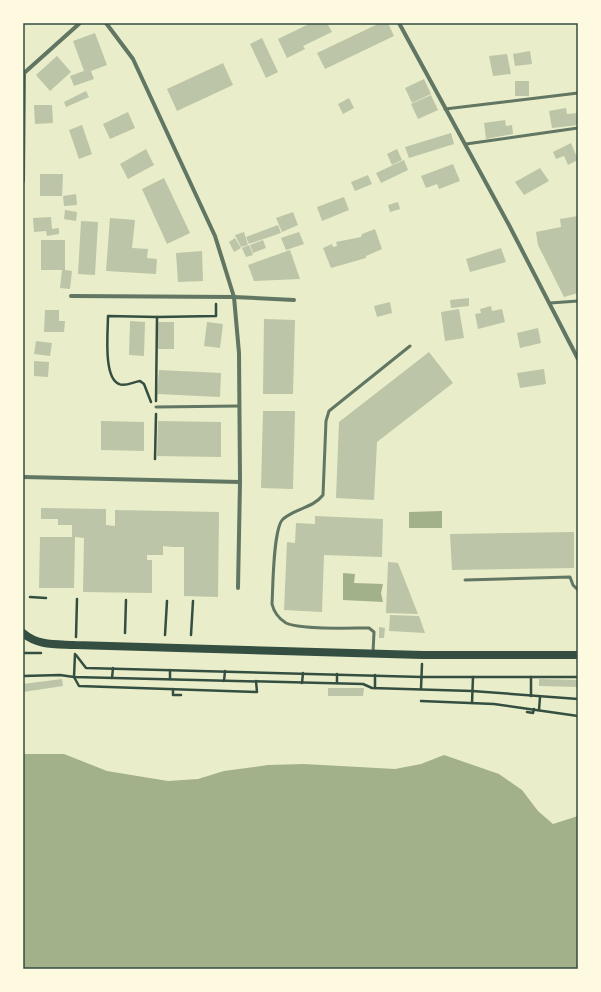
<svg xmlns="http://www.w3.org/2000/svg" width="601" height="992" font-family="Signika,sans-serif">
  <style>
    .water { fill: #a3b18a }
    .building { fill: #bcc5a7 }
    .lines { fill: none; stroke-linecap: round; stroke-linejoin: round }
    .path { stroke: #344e41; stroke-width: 2.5 }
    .service { stroke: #617663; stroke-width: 3 }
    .minor { stroke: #617663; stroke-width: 4 }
    .secondary { stroke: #344e41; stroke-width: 8 }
    .neatline { fill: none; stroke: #344e41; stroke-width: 1.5 }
  </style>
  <rect width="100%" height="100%" fill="#e9edc9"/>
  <g class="water">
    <path d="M442,511v17h-33v-16z"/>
    <path d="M343,573l12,1 -1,9 29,1 -2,9 2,9 -40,-2z"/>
    <path d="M23,754h41l43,17 61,10 30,-2 26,-8 44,-6 36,-1 91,5 26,-5 23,-9 55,19 23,16 16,21 15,13 25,-8v153h-555z"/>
  </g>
  <g class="building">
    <path d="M311,23h16l5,9 -29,14 2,3 -18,9 -9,-19z"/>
    <path d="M380,23h8l6,13 -69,33 -8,-16z"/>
    <path d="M95,33l12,32 -16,6 3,8 -20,7 -4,-10 14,-5 -11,-30z"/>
    <path d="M262,38l16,34 -12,6 -16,-34z"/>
    <path d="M530,51l2,13 -17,2 -2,-12z"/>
    <path d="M507,54l4,20 -18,2 -4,-20z"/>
    <path d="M57,56l14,16 -21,19 -14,-16z"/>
    <path d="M223,63l10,22 -56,26 -10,-22z"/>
    <path d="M424,79l7,15 -19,9 -7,-15z"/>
    <rect x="515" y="81" width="14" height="15"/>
    <path d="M86,91l3,6 -23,10 -2,-5z"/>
    <path d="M431,95l7,15 -20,9 -7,-15z"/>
    <path d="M349,98l5,10 -11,6 -5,-10z"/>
    <path d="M34,105h18l1,18 -18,1z"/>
    <path d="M566,108l1,6 11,-1v12l-26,3 -3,-17z"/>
    <path d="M128,112l7,16 -25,11 -7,-15z"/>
    <path d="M505,120l1,6 6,-1 1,9 -27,5 -2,-16z"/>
    <path d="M82,125l10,29 -13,5 -10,-29z"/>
    <path d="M451,133l3,11 -45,14 -4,-11z"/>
    <path d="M571,143l7,17 -10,5 -4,-9 -8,3 -3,-7z"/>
    <path d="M146,149l8,16 -26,14 -8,-15z"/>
    <path d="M397,149l5,11 -10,5 -5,-11z"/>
    <path d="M404,160l4,10 -27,13 -5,-10z"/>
    <path d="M453,164l7,17 -21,8 -2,-5 -11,4 -5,-12z"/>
    <path d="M540,168l9,13 -25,14 -9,-13z"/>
    <path d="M40,174h23l-1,22h-22z"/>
    <path d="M368,175l4,9 -17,7 -4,-9z"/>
    <path d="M164,178l26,55 -23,11 -25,-55z"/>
    <path d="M76,194l1,11 -13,1 -1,-10z"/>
    <path d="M344,197l5,13 -27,11 -5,-14z"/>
    <path d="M398,202l2,7 -10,3 -2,-7z"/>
    <path d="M65,210l12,2 -1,9 -12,-2z"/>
    <path d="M293,212l5,13 -16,7 -6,-14z"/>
    <path d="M578,216v77l-14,4 -26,-52 -2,-13 25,-5 -1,-8z"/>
    <path d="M51,217l1,12 7,-1v6l-12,2 -1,-5 -12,1 -1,-14z"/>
    <path d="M110,218l25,2 -3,28 16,1 -1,9 10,1 -1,15 -50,-3z"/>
    <path d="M81,221l17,1 -3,53 -17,-1z"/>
    <path d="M278,225l3,8 -32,11 -3,-7z"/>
    <path d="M375,229l7,20 -16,7v2l-35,10 -8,-20 9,-4 1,3 4,-1 -1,-4 25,-5 1,-3z"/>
    <path d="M244,232l4,13 -7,2 -6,-12z"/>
    <path d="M299,232l5,12 -18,6 -5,-12z"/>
    <path d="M235,238l6,10 -7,4 -5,-10z"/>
    <path d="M41,240h24v30l7,1 -2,18 -10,-1 2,-18h-21z"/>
    <path d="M263,240l3,8 -13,5 -3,-8z"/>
    <path d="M249,245l4,10 -7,2 -4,-9z"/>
    <path d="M501,248l5,14 -36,10 -4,-13z"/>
    <path d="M290,250l10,29 -46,2 -6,-16z"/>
    <path d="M202,251l1,30 -25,1 -2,-29z"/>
    <path d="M469,298v8l-18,2 -1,-8z"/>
    <path d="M390,302l2,11 -15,4 -3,-11z"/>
    <path d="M491,306l1,5 10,-2 3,13 -27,7 -3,-15 6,-1 -1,-4z"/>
    <path d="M459,309l5,29 -19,3 -4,-29z"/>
    <path d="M45,310h14v11h6l-1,11h-20z"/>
    <path d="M264,319l31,1 -2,74h-30z"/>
    <path d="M130,321l15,1 -1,34 -15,-1z"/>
    <rect x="158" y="322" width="16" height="27"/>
    <path d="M207,322l16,2 -3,24 -16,-2z"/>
    <path d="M538,328l3,15 -21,5 -3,-15z"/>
    <path d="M36,341l16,2 -2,13 -16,-2z"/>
    <path d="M429,352l24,31 -76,59 -3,58 -38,-2 3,-76z"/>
    <path d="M34,361l15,1 -1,15 -14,-1z"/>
    <path d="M544,369l2,15 -26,4 -3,-15z"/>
    <path d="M159,370l62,3 -1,24 -63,-3z"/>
    <path d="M263,411h32l-2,78 -32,-1z"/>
    <path d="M101,421l43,1v29l-43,-1z"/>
    <path d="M158,421l63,1v35l-64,-1z"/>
    <path d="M41,508l65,1v16l9,1v-16l104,2 -1,85 -34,-1v-49h-11l-10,-1v9h-16v5h5v33l-69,-1 1,-54 -9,-1 -1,51h-35l1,-51h32v-12h-14v-6h-17z"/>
    <path d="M315,516l68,3 -1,38 -58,-2 -2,57 -38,-2 3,-68 8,1 1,-20 19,1z"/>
    <path d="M574,532v36l-122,2 -2,-36z"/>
    <path d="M388,562l10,1 20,51 -32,-1z"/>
    <path d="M390,615l29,1 6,17 -36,-2z"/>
    <path d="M379,627l6,1 -1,10h-5z"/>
    <path d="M62,679l1,7 -40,6v-8z"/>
    <path d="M539,679l39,1v7l-39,-1z"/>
    <path d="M328,688h36l-1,8h-35z"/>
  </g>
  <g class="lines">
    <g class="path">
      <path d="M156,401l1,-84 59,-1v-12"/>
      <path d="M151,402l-7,-18 -4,-3c-7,1 -15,6 -21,3 -16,-6 -11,-53 -11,-68l49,1"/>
      <path d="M155,459l1,-45"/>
      <path d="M30,597l16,1"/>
      <path d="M125,633l1,-33"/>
      <path d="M165,635l2,-34"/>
      <path d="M191,635l2,-34"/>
      <path d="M76,637l1,-38"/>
      <path d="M23,653h18"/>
      <path d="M75,654l-1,23 5,9 178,6 -1,-11"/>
      <path d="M76,655l10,13 336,9h156"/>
      <path d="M23,676l37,-1 14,2 289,7 9,4 100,3 106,8"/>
      <path d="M112,678l1,-10"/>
      <path d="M170,679v-9"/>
      <path d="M224,681l1,-10"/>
      <path d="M302,683l1,-10"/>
      <path d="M337,683v-9"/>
      <path d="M375,688v-13"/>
      <path d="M173,689v6h8"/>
      <path d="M421,689l1,-25"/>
      <path d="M531,696v-19"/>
      <path d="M421,701l73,3 84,12"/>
      <path d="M472,703l1,-26"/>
      <path d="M539,710l1,-13"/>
      <path d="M527,712l6,1 1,-4"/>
    </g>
    <g class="service">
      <path d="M445,109l133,-16"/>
      <path d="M466,144l112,-16"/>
      <path d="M550,303l28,-2"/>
      <path d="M156,407l83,-1"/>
      <path d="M465,580l105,-3 3,8 5,5"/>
      <path d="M373,653l1,-21 -5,-4c-20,0 -68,2 -83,-5 -8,-5 -12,-10 -14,-19 1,-16 1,-76 11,-85 13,-11 30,-11 40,-24l3,-74 3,-10 81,-65"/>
    </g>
    <g class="minor">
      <path d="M106,23l27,36 82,177 19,61 5,56 1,129 -2,106"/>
      <path d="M399,23l110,202 69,134"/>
      <path d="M23,74l57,-51"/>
      <path d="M23,181l1,-108"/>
      <path d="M71,296l163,1 60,3"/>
      <path d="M23,477l217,5"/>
    </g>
    <path class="secondary" d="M23,633c15,13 33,11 52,12l348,10h155"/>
  </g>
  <rect width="601" height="992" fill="none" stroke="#fefae0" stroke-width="48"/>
  <rect x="24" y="24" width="553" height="944" class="neatline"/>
</svg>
